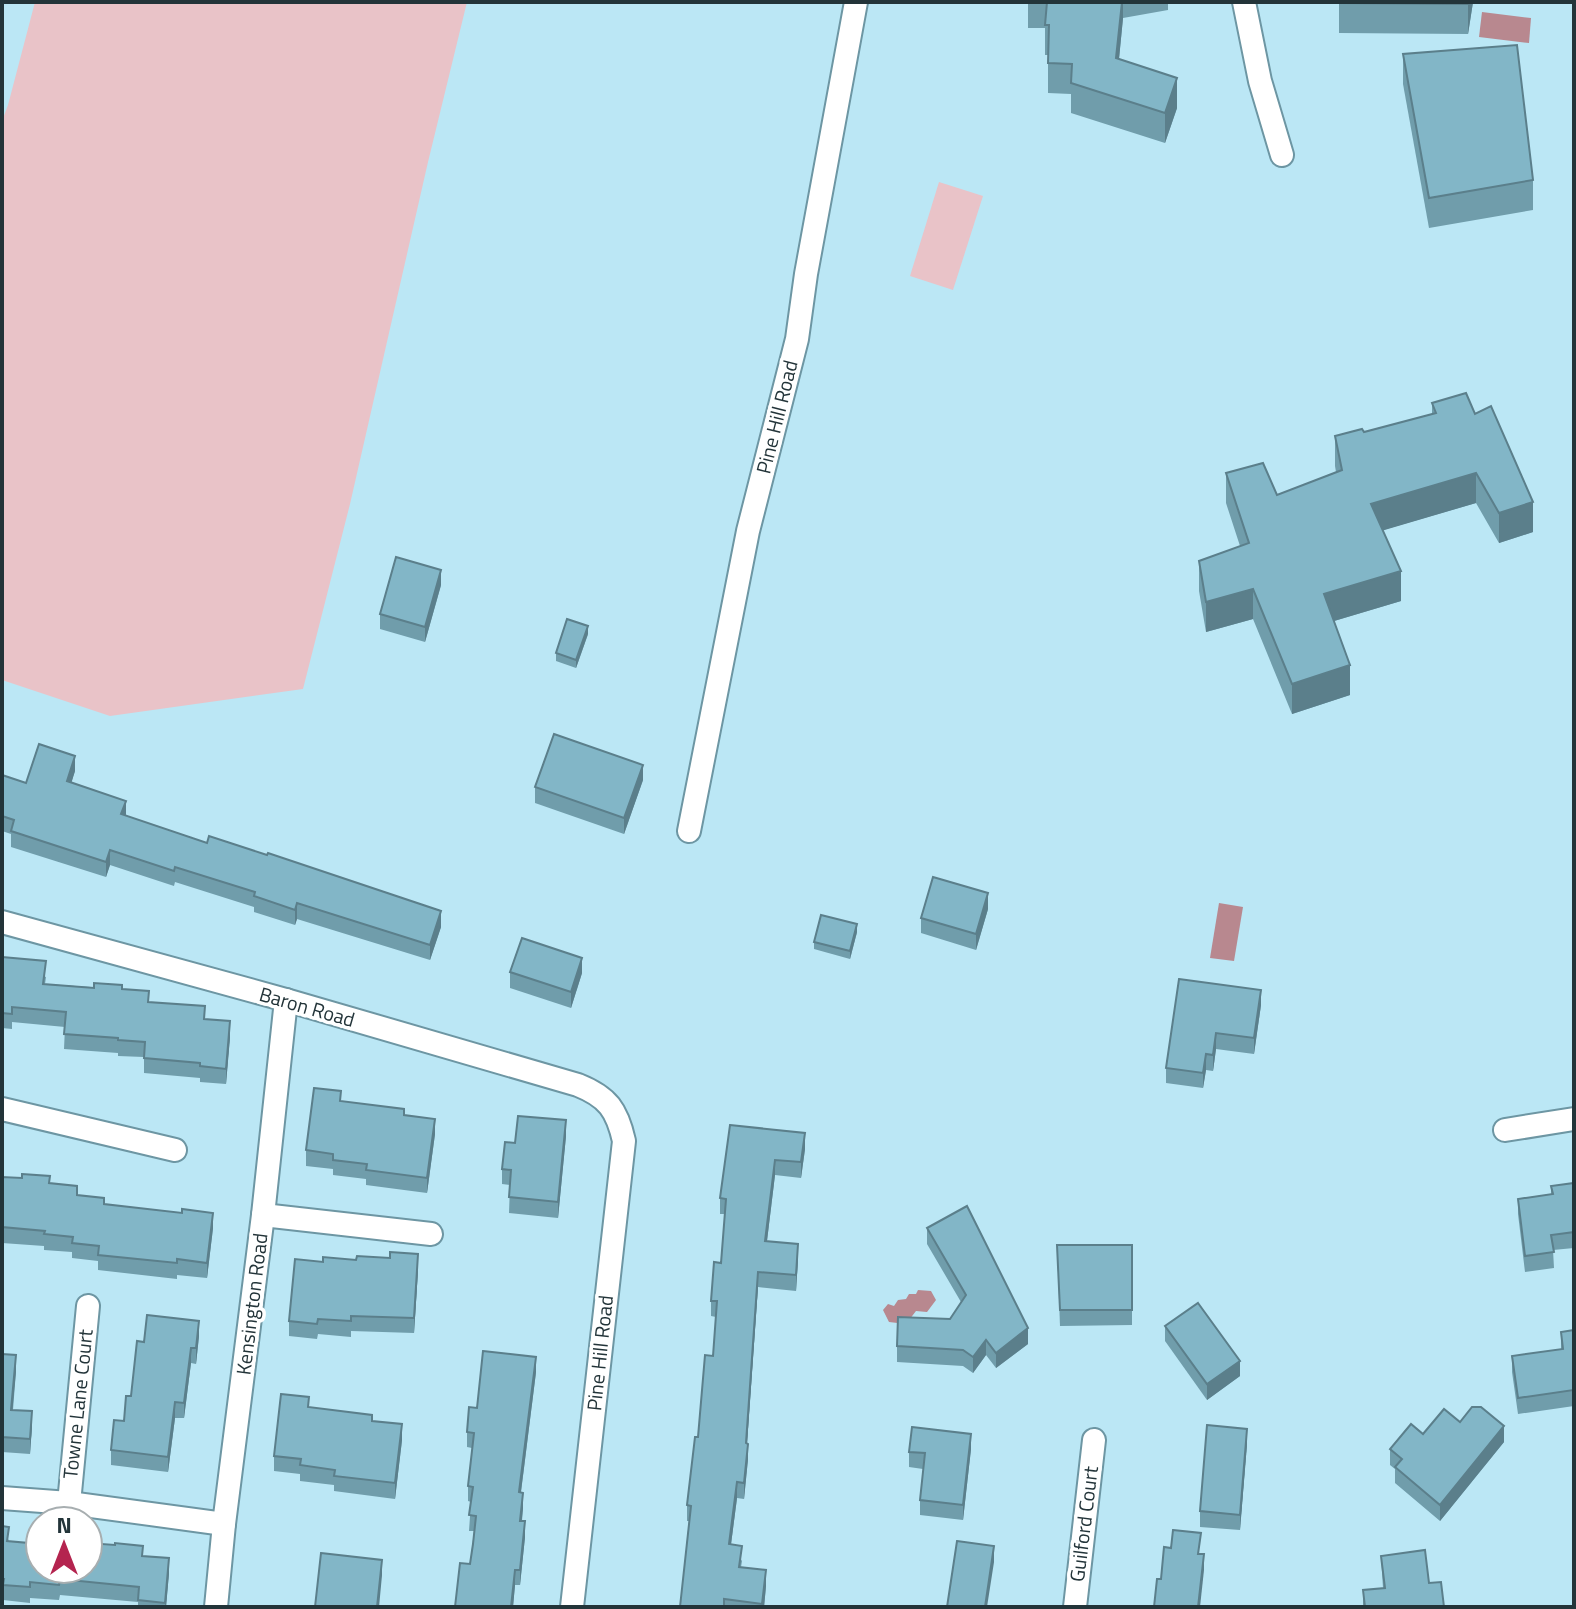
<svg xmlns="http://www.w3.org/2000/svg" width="1576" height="1609" font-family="'Titillium Web',sans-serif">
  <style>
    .green { fill: #e9c3c8 }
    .water { fill: #b8888f }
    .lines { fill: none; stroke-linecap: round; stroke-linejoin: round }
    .street-casing { stroke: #6d96a3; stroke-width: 26 }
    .street { stroke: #fff; stroke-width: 22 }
    .wall { fill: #709dab }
    .shaded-wall { fill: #5b7f8b }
    .building { fill: #82b6c7; stroke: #5b7f8b; stroke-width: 2 }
    .labels { text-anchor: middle; stroke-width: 7; stroke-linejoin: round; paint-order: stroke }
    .street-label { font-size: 20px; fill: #233439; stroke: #fff }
  </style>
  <rect width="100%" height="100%" fill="#bbe7f5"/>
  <g class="green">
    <path d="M35,2h432l-39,160 -78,342 -47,185 -193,27 -108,-36v-559l6,-16z"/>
    <path d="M939,182l44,14 -30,94 -43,-14z"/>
  </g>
  <g class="water">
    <path d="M1482,12l49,6 -2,25 -50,-6z"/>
    <path d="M1219,903l24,4 -9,54 -24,-3z"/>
    <path d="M918,1290l13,1 5,9 -9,12 -11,-1 -10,13 -17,-2 -6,-12 5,-6 6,2 4,-6 8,-1 3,-5h7z"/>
  </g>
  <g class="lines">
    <defs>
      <g id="street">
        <path d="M1244,2l16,79 22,74"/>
        <path d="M689,831l59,-300 49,-192 9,-65 50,-272"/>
        <path d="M2,922l284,78 292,85c30,12 39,25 46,56l-52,466"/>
        <path d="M2,1109l173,41"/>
        <path d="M1505,1130l69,-11"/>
        <path d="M263,1215l168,19"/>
        <path d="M2,1498l67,5 155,21"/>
        <path d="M69,1503l19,-197"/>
        <path d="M216,1607l8,-83 39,-309 23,-215"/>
        <path d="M1075,1607l19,-167"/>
      </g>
    </defs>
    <use href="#street" class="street-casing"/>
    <use href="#street" class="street"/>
  </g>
  <g class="wall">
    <path d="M1028,2h140v8l-45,8 -4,41 58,49 -12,35 -94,-30v-19l-23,-1v-38h-3v-27h-17z"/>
    <path d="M1473,2l-5,32 -129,-1v-30z"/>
    <path d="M1403,54l130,126v30l-104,18 -26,-144z"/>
    <path d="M1432,403l43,11 58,118 -34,11 -23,-40 -93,27 18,71 -67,20 16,74 -58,19 -39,-95 -47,13 -7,-41v-30l41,-15 -14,-43v-30l51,22 59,-23 -1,-6v-30l29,-4 68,-18z"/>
    <path d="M441,585l-16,57 -45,-13v-15z"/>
    <path d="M588,634l-12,34 -20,-7v-8z"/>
    <path d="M75,771l-4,12 55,33 315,111 -11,33 -133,-41 -2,6 -41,-13v-5l-79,-25 -1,4 -64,-21 -4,12 -95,-30v-13l-9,-3v-56l24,8z"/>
    <path d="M643,780l-19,54 -89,-31v-16z"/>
    <path d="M988,909l-12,41 -55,-17v-15z"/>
    <path d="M857,932l-7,27 -36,-10v-7z"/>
    <path d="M2,957l44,20 -1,7 77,5 27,13 56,17 25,18 -4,47 -26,-2v-4l-56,-5v-16l-26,-1v-3l-54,-4 1,-22 -53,-5v7l-10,-1z"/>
    <path d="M510,972l72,1 -11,35 -61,-20z"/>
    <path d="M1179,979l82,26 -7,49 -38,-5 -3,22 -7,-1 -3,18 -37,-5v-15z"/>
    <path d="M341,1101l63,14 31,19 -8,59 -61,-8v-6l-33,-4v-6l-27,-3v-16z"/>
    <path d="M730,1125l75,24 -4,29 -26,-3 -8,66 31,18 -2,32 -38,-4 -11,156 1,16 -4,40 -7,-1 -6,46 11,17 -1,6 25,19 -2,21h-84l9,-86h-2v-16l26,-149 3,-39 -5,-1v-15l10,-38 4,-49h-5v-16z"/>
    <path d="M566,1136l-8,82 -49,-5 1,-28 -8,-1v-15l13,-26z"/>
    <path d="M2,1177l48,6 27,12 27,9 109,24 -6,50 -30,-3v4l-79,-9v-9l-26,-3v-6l-28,-2v-4l-42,-3z"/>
    <path d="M1574,1183v65l-21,2 1,18 -29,4 -7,-58v-15l33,-5v-8z"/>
    <path d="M927,1228l101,116 -32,24 -10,-13 -13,18 -10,-7 -66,-4v-16l53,-27 11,-17 -34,-58z"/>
    <path d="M1057,1245h75v80l-72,1z"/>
    <path d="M323,1262l95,8 -4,63 -63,-2v6l-33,-3 -1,5 -28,-3v-15z"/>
    <path d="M1165,1326l75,50 -33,24 -42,-59z"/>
    <path d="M1574,1330v76l-56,8 -6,-42v-16l49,-7v-17z"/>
    <path d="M199,1336l-3,28 -5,-1 -7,55h-9l-7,54 -57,-7v-15l13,-29 20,-79z"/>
    <path d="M2,1354l14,17 -3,39 19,16 -2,28 -28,-2z"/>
    <path d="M536,1372l-15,120 2,16 -1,13 3,16 -5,48h-5l-2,22h-58l15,-43 4,-33h-5l2,-29 -3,-1v-15l4,-38 -5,-1v-15l10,-24z"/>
    <path d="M309,1407l63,14 30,19 -7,59 -61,-8v-6l-34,-4v-7l-26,-3v-15z"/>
    <path d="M1460,1422l44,20 -64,79 -45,-38v-14l-5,-4v-16l33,-15z"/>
    <path d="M1247,1444l-7,86 -40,-3v-16z"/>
    <path d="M971,1449l-8,71 -43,-5v-15l3,-31 -14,-2v-15z"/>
    <path d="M2,1526l7,15 134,15 26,17 -3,34h-28v-5l-78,-7 -1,5 -29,-2v5l-27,-3v-6h-1z"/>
    <path d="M1381,1556l48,27 15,24h-81v-17l20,-2z"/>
  </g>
  <g class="shaded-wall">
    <path d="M1122,2h1v16l-7,71v-31z"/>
    <path d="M1468,2h5l-5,32z"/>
    <path d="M1177,78v30l-12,35v-30z"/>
    <path d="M1476,473v30l-105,31v-30z"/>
    <path d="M1533,502v30l-34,11v-30z"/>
    <path d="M441,570v15l-16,57v-15z"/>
    <path d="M1401,571v30l-77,23v-30z"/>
    <path d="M1253,589v30l-47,13v-30z"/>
    <path d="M588,626v8l-12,34v-8z"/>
    <path d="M1350,665v30l-58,19v-30z"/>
    <path d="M75,756v15l-8,26v-16z"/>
    <path d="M643,765v15l-19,54v-16z"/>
    <path d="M126,801v15l-5,-2z"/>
    <path d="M110,850v15l-4,12v-15z"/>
    <path d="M988,893v16l-12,41v-16z"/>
    <path d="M297,903v16l-2,6v-15z"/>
    <path d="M441,911v16l-11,33v-15z"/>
    <path d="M857,924v8l-7,27v-8z"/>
    <path d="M582,958v15l-11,35v-16z"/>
    <path d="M1261,990v15l-7,49v-16z"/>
    <path d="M230,1021v16l-4,47v-15z"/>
    <path d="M1216,1033v16l-3,22v-16z"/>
    <path d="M1206,1054v16l-3,18v-15z"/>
    <path d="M435,1119v15l-8,59v-15z"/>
    <path d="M566,1120v16l-8,82v-16z"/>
    <path d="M805,1133v16l-4,29v-16z"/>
    <path d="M775,1160v15l-10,82v-16z"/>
    <path d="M213,1213v15l-6,50v-15z"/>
    <path d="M798,1244v15l-2,32v-16z"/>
    <path d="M418,1254v16l-4,63v-15z"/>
    <path d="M758,1272v15l-12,172v-16z"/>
    <path d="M199,1321v15l-3,28v-16z"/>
    <path d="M1028,1328v16l-32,24v-15z"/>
    <path d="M986,1340v15l-13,18v-16z"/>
    <path d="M191,1348v15l-7,55v-15z"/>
    <path d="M16,1355v16l-5,54v-15z"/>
    <path d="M536,1357v15l-17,135v-15z"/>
    <path d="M1240,1361v15l-33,24v-16z"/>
    <path d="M175,1402v16l-7,54v-15z"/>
    <path d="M32,1411v15l-2,28v-15z"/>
    <path d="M402,1424v16l-7,59v-16z"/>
    <path d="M1504,1426v16l-64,79v-16z"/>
    <path d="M1247,1429v15l-7,86v-15z"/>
    <path d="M971,1434v15l-8,71v-15z"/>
    <path d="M748,1444v15l-4,40v-16z"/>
    <path d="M737,1482v16l-8,62v-16z"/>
    <path d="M523,1493v15l-3,28v-15z"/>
    <path d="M525,1521v16l-5,48v-15z"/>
    <path d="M994,1546v16l-7,45h-2z"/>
    <path d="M1204,1554v16l-4,37h-2z"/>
    <path d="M169,1558v15l-3,34h-1z"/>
    <path d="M382,1560v15l-3,32h-2z"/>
    <path d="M515,1570v15l-2,22h-2z"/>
    <path d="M766,1570v16l-2,21h-2z"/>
  </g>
  <g class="building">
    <path d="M1047,2h75l-6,56 61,20 -12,35 -94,-30 1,-19 -24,-1 1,-38h-4z"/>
    <path d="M1339,2h129v2l-129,-1z"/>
    <path d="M1517,45l16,135 -104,18 -26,-144z"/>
    <path d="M1466,393l9,21 16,-8 42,96 -34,11 -23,-40 -105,31 30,67 -77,23 26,71 -58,19 -39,-95 -47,13 -7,-41 50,-18 -23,-70 37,-10 14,32 65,-25 -7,-34 27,-7 2,3 72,-19 -4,-10z"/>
    <path d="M396,557l45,13 -16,57 -45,-13z"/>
    <path d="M567,619l21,7 -12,34 -20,-7z"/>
    <path d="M554,734l89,31 -19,53 -89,-31z"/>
    <path d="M39,744l36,12 -8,25 59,20 -5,13 86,29 2,-7 58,19 1,-2 173,58 -11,34 -133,-42 -2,7 -41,-14 1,-4 -80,-25 -1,4 -64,-21 -4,12 -95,-31 3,-11 -12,-4v-41l24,8z"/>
    <path d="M933,877l55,16 -12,41 -55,-16z"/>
    <path d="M821,915l36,9 -7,27 -36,-9z"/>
    <path d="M522,938l60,20 -11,34 -61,-20z"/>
    <path d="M2,957l44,4 -3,23 51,4v-5l28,2v4l27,2 -1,11 57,4 -1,13 26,2 -4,48 -26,-3v-3l-56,-5 1,-16 -27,-2v-2l-54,-4 2,-22 -54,-5v7l-10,-1z"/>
    <path d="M1179,979l82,11 -7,48 -38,-5 -3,22 -7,-1 -3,19 -37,-5z"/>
    <path d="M314,1088l27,3 -1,10 64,8v6l31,4 -8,59 -61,-8 1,-6 -34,-4v-6l-27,-4z"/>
    <path d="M518,1116l48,4 -8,82 -49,-5 2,-27 -9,-1 3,-27 10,1z"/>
    <path d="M730,1125l75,8 -4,29 -26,-2 -10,81 33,3 -2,31 -38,-3 -12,171 2,1 -4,39 -7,-1 -8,62 13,2 -3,21 27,3 -4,34 -38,-5v8h-44l11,-101 -4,-1 8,-68h3l7,-82 8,1 4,-55h-6l3,-39 7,1 5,-64 -6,-1z"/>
    <path d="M22,1174l28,2 -1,7 28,3v9l27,3v6l78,9v-4l31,4 -6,50 -30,-4v4l-79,-8 1,-9 -27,-3 1,-6 -29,-3 1,-3 -43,-4v-50l20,1z"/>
    <path d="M1574,1183v49l-23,3 3,17 -29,4 -7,-57 35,-5 -2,-8z"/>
    <path d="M967,1206l61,122 -32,25 -10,-13 -13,17 -10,-7 -66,-4 1,-29 52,2 16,-24 -39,-67z"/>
    <path d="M1057,1245h75v65h-72z"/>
    <path d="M390,1252l28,2 -4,64 -63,-2v5l-33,-2 -1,5 -28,-3 6,-62 28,3v-5l33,3 1,-4 33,2z"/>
    <path d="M1198,1303l42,58 -33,23 -42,-58z"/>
    <path d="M147,1315l52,6 -3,27h-5l-7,55 -9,-1 -7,55 -57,-7 3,-30 10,1 2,-25h5l6,-55 7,1z"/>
    <path d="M1574,1330v60l-56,8 -6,-42 51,-7 -2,-17z"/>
    <path d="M483,1351l53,6 -17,135 4,1 -3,28h5l-5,49h-5l-4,37h-56l5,-44 10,1 3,-20 3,-28 -7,-1 4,-28 -5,-1 6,-53 -7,-1 2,-25 8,1z"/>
    <path d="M2,1354l14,1 -5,55 21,1 -2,28 -28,-2z"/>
    <path d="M281,1394l28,3 -1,10 64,8v6l30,3 -7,59 -61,-7 1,-6 -35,-5 1,-6 -27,-3z"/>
    <path d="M1472,1407h9l23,19 -64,79 -45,-38 7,-8 -12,-10 21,-25 12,10 21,-25 16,13z"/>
    <path d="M1207,1425l40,4 -7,86 -40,-4z"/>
    <path d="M912,1427l59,7 -8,71 -43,-5 5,-47 -16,-1z"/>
    <path d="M2,1526l7,1 -2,14 33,3v25h48v-26l27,2v-2l28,3 -1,10 27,2 -4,45 -27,-3 1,-13 -79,-8 -1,6 -29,-3v5l-27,-2 1,-6h-2z"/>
    <path d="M1173,1530l28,3 -3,21h6l-6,53h-44l3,-28h4l3,-32 7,1z"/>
    <path d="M957,1541l37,5 -9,61h-38z"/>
    <path d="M1425,1550l4,33 12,-1 3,25h-79l-2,-17 22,-2 -4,-32z"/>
    <path d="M321,1553l61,7 -5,47h-62z"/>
  </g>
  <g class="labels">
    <g class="street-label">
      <text transform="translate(777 417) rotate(-76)" y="7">Pine Hill Road</text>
      <text transform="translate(307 1007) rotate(16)" y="7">Baron Road</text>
      <text transform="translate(252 1304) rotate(-83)" y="7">Kensington Road</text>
      <text transform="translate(600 1353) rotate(-84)" y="7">Pine Hill Road</text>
      <text transform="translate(78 1404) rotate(-84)" y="7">Towne Lane Court</text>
      <text transform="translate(1084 1524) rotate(-83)" y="7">Guilford Court</text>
    </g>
  </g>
  <rect width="1576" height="1609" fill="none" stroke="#233439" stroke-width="8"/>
  <g transform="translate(64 1545)"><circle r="38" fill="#ffffff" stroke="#a7aeb0" stroke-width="2"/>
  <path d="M0-6L14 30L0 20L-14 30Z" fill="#b4244f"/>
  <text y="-12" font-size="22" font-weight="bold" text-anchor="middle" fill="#233439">N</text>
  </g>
</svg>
